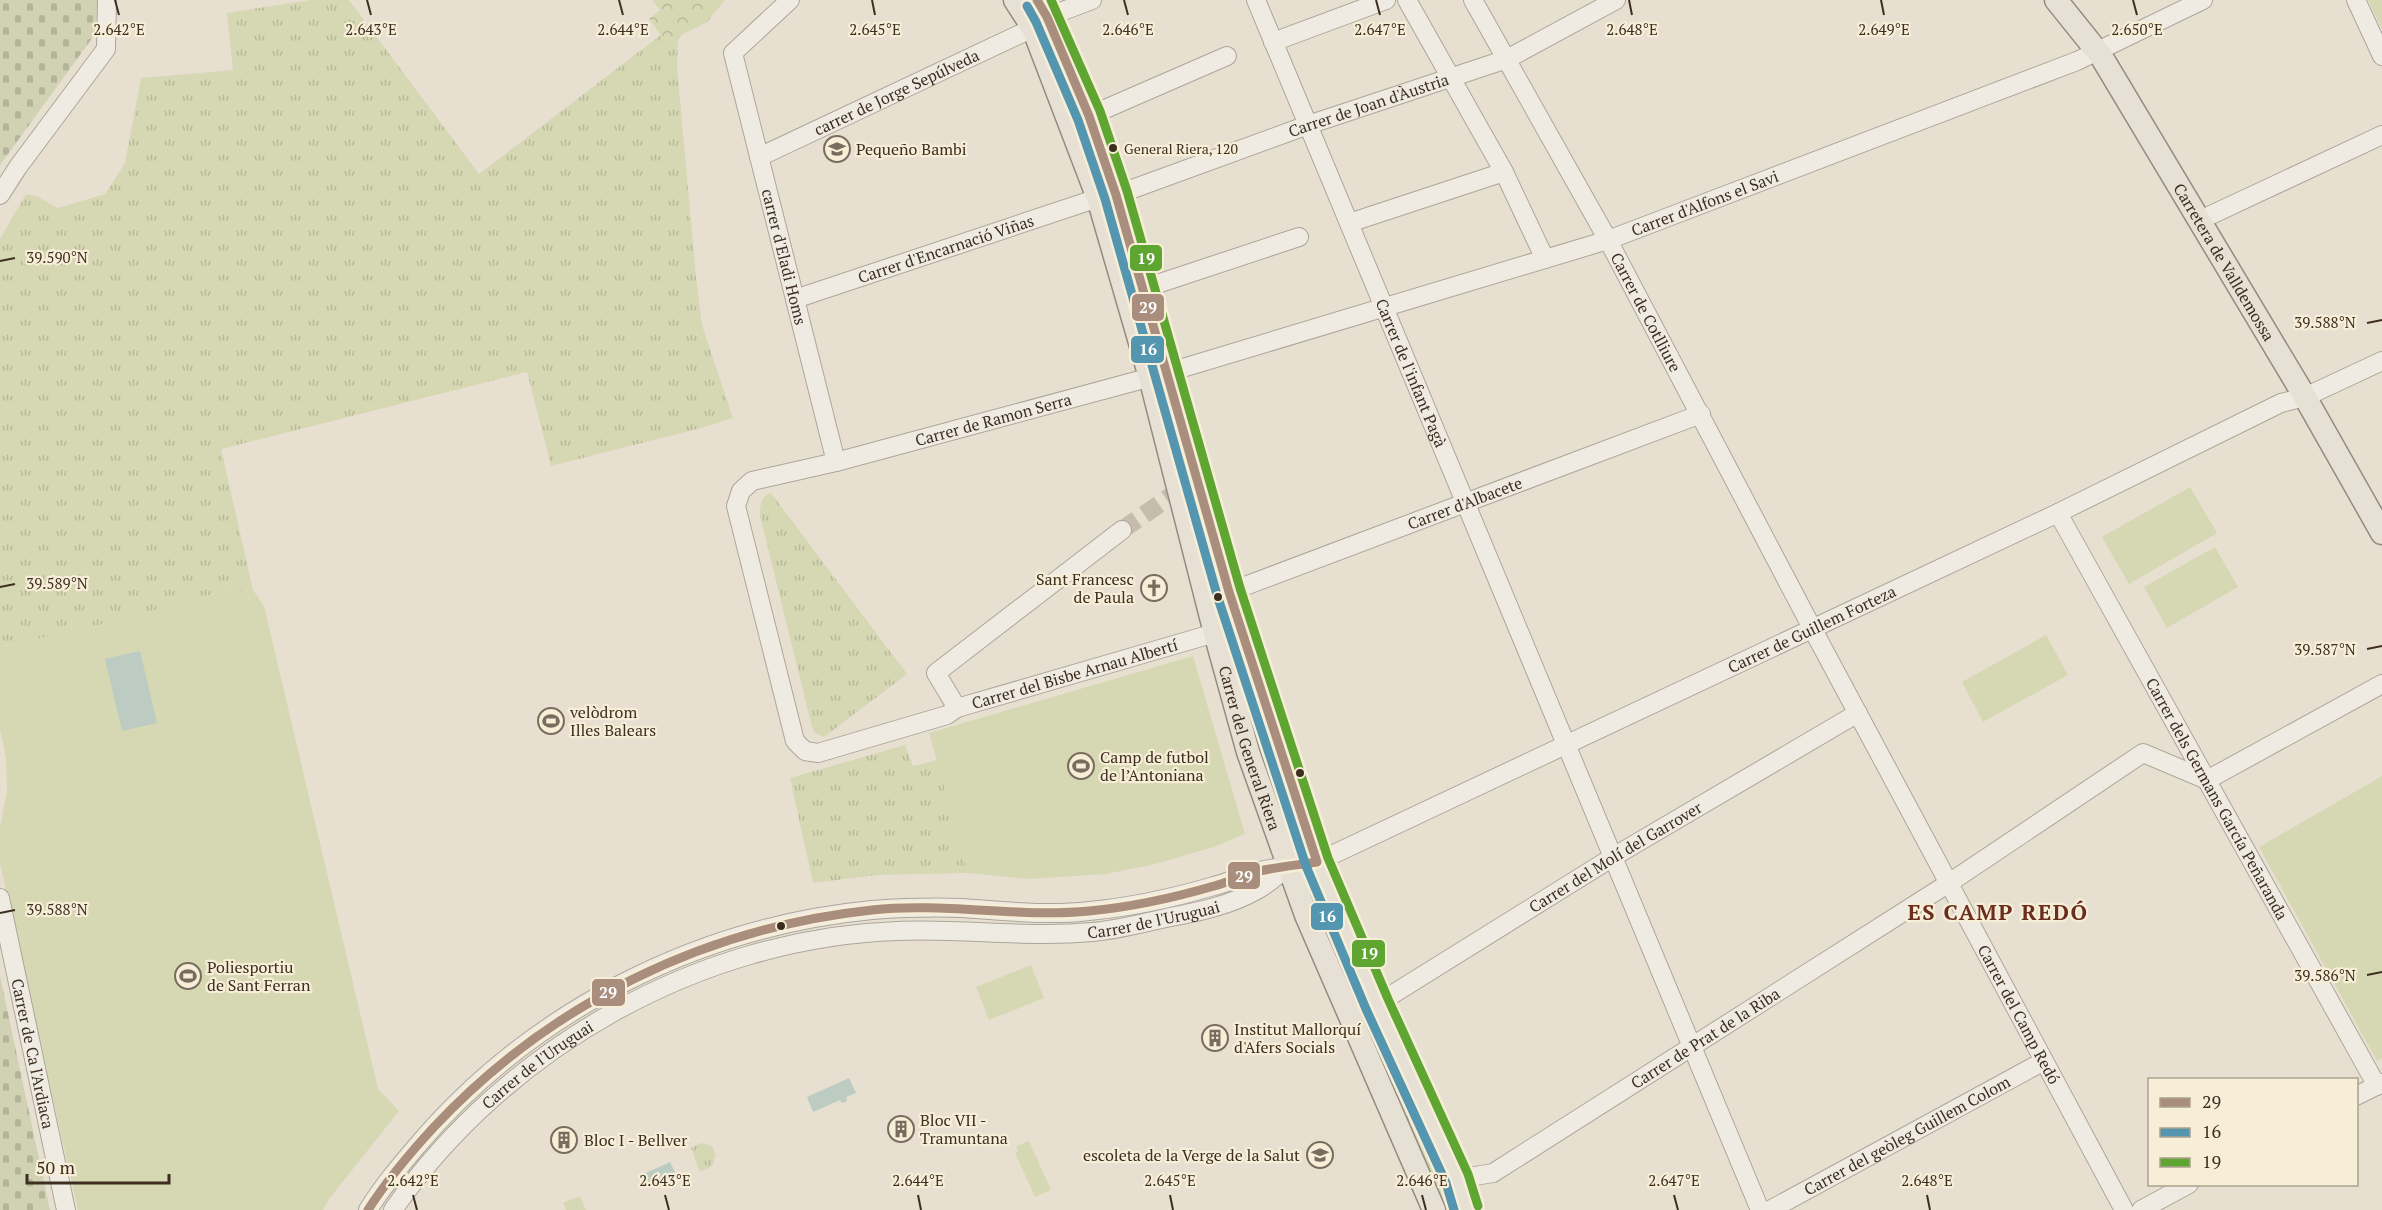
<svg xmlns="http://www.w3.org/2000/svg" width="2382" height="1210" font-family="'PT Serif',serif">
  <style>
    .grass { fill: url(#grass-tufts) }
    .forest { fill: url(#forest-crowns) }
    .cemetery { fill: url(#cemetery-stones) }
    .green { fill: #d6d7b3 }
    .water { fill: #bcccc2 }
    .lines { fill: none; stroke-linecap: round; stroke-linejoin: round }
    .minor-tunnel { stroke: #c5bcae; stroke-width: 18; stroke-dasharray: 18 9; stroke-linecap: butt }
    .minor-casing { stroke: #ada599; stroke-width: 20 }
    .major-casing { stroke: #928b80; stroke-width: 25 }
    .minor { stroke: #efebe3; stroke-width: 18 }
    .major { stroke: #e6e1d4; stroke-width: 22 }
    .bus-1-casing { stroke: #f7eed8; stroke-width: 14 }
    .bus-2-casing { stroke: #f7eed8; stroke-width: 14 }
    .bus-3-casing { stroke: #f7eed8; stroke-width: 14 }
    .bus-1 { stroke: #a98e7e; stroke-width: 9 }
    .bus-2 { stroke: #5496af; stroke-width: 9 }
    .bus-3 { stroke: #5ea532; stroke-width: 9 }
    .ticks { fill: none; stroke: #3d2e20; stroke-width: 2 }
    .bus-dot { fill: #3d2e20; stroke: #f7eed8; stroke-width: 2 }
    .labels { text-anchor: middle; stroke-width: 4.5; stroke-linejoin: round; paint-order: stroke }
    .bus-label { font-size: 14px; fill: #3d2e20; stroke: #f7eed8; text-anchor: start }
    .street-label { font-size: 16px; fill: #3d2e20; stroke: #f7eed8 }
    .poi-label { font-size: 16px; fill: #3d2e20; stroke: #f7eed8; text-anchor: start }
    .district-label { font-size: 22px; font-weight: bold; letter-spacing: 1.5px; fill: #6b2e1e; stroke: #f7eed8 }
    .ticks-label { font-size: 15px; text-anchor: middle; fill: #3d2e20; stroke: #f7eed8; stroke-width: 4.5; stroke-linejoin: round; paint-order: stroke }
    .line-badge { stroke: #f7eed8; stroke-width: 2 }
    .badge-label { font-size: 16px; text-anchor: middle; font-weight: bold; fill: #fff }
  </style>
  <defs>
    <pattern id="grass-tufts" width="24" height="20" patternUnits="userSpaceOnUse" patternTransform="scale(1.5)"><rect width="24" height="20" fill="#d6d7b3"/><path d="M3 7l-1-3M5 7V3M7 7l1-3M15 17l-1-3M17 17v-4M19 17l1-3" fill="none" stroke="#b9b99a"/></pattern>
    <pattern id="forest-crowns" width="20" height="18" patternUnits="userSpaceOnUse" patternTransform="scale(1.5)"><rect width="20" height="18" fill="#d6d7b3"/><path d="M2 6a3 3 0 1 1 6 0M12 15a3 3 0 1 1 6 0" fill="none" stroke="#b9b99a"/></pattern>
    <pattern id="cemetery-stones" width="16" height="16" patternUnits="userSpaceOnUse" patternTransform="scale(1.5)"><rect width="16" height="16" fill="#d1d1b3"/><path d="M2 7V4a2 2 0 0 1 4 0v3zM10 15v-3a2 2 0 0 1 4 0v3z" fill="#b4b49a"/></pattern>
  </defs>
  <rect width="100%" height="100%" fill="#e7e0d1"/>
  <g class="grass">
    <path d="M310,0h39l130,174 182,-139 17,6 -1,26 19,210 6,48 31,93 -32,10 -150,38 -24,-94 -306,77 32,141 -31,2 -134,36 -88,19v-408l26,-45 10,2 22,12 47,-14 20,-31 16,-85 92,-8 -6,-57z"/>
    <path d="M771,493l136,181 -83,63 -9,-4 -3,-6 -52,-211c0,-10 0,-19 11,-23z"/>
    <path d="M905,745l8,21 24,-6 31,113 -91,2 -64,8 -23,-105z"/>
    <path d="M1327,931l61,135 52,103 14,41h-11l-120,-277z"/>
    <path d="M701,1143l11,3 4,9 -5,12 -11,5 -9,-24z"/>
  </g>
  <path class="forest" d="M652,0h73l-18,22 -25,13 -4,6 -17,-6 -12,-16 11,-9z"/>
  <g class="cemetery">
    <path d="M0,0h97l-1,33 -96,132z"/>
    <path d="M0,976l50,234h-50z"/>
  </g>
  <g class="green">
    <path d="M2368,0h14v29z"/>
    <path d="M2190,487l27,46 -88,51 -27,-47z"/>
    <path d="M2215,547l23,40 -71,41 -23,-41z"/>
    <path d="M253,590l11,16 114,483 21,22 -70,88 -6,11h-245l-78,-347v-36l7,-36 -1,-33 -6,-29v-82l88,-19 134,-36z"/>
    <path d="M2046,635l22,40 -85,47 -21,-40z"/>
    <path d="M1193,656l52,178 -31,13 -59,17 -49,10 -77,5 -61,-6 -39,-140z"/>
    <path d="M2382,776v282l-5,3 -118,-214z"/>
    <path d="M1031,965l13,33 -55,22 -13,-33z"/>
    <path d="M1029,1141l22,49 -16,7 -20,-44 3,-2 -2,-4z"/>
    <path d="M580,1196l6,14h-20l-3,-7z"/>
  </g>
  <g class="water">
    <path d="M140,651l17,72 -35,8 -17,-72z"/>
    <path d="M849,1078l7,15 -10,4 1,4 -5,2 -2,-3 -27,12 -6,-15z"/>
    <path d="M670,1162l6,12 -31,14 -6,-12z"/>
  </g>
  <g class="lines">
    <path class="minor-tunnel" d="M1122,530l56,-39"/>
    <defs>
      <g id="minor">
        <path id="s1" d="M790,0l-57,53 103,409"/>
        <path id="s2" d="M1256,0l504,1210"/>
        <path d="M1407,0l97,172 41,87"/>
        <path id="s3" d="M1473,0l135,240 204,388 312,582"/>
        <path d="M2356,0l26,56"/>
        <path d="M1047,17l45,-17"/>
        <path d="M1273,42l113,-42"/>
        <path d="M1089,116l138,-60"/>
        <path id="s4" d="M759,157l274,-129"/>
        <path d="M0,195l18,-28 88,-118 1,-49"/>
        <path id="s5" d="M1116,195l192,-70 199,-66 109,-59"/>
        <path d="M2198,221l184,-86"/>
        <path d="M1349,223l155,-51"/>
        <path d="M1142,289l157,-52"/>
        <path id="s6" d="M795,299l303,-101"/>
        <path id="s7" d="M2058,513l319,573"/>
        <path id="s8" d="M1122,530l-186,143 21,35 258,-75"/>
        <path id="s9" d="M1229,592l472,-178"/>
        <path id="s10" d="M957,708l-10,7 -129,38 -13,-2 -10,-10 -59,-235 5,-15 11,-10 84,-19 330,-89 442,-133 469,-179 126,-61"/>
        <path d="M2207,780l175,-96"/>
        <path id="s11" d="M0,898l66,312"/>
        <path id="s12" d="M1377,1004l236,-147 245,-144"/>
        <path d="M2356,1096l26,-13"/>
        <path id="s13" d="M1457,1179l36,-6 456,-290 194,-130 64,27"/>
        <path id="s14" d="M368,1210c14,-23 31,-43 48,-63 114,-135 280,-220 456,-237 29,-2 60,-3 90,-2 42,3 85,8 127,3 43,-4 84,-13 125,-25 15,-4 30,-11 46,-15 18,-4 38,-6 57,-9l741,-349 223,-110 24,-6 77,-36"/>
        <path id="s15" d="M393,1210c113,-162 306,-272 504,-279 65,-3 130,7 195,1 25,-2 50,-9 74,-14 31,-6 63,-12 91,-28 10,-5 19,-14 28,-21"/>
        <path id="s16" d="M1770,1210l274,-149"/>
        <path d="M2141,1210l48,-26"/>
      </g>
      <g id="major">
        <path id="s17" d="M1015,0l18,28 65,170 52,179 65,256 33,119 58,163 128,295"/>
        <path d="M1037,0l10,17 42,99 27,79 113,397 88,270 60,142 80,175 10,31"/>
        <path id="s18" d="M2056,0l45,56 204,341 77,136"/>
      </g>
    </defs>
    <use href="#minor" class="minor-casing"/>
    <use href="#major" class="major-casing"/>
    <use href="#minor" class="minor"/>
    <use href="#major" class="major"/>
    <defs>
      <path id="bus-1" d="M368,1210c19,-30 42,-57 66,-83 115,-123 270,-199 438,-217 72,-8 145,8 217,1 43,-4 84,-13 125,-25 15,-4 30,-11 45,-15 19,-4 39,-6 58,-9l-88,-270 -113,-397 -27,-79 -42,-99 -10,-17"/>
      <path id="bus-2" d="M1027,6l9,16 42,98 27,79 112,396 89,271 60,143 80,174 8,27"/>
      <path id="bus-3" d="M1051,0l49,111 27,80 113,397 88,270 60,141 80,175 10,32"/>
    </defs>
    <use href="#bus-1" class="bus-1-casing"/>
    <use href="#bus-2" class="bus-2-casing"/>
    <use href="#bus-3" class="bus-3-casing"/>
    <use href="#bus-1" class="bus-1"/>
    <use href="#bus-2" class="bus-2"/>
    <use href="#bus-3" class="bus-3"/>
  </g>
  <path class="ticks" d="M115,0l4,15M367,0l4,15M619,0l4,15M872,0l3,15M1124,0l4,15M1376,0l4,15M1629,0l3,15M1881,0l3,15M2133,0l4,15M0,261l15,-3M2367,323l15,-3M0,587l15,-3M2367,649l15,-3M0,913l15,-3M2367,975l15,-3M413,1195l4,15M665,1195l4,15M918,1195l3,15M1170,1195l3,15M1422,1195l4,15M1674,1195l4,15M1927,1195l3,15"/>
  <defs>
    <symbol id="school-ring" viewBox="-11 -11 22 22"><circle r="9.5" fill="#f7eed8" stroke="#786c5e" stroke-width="1.5"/><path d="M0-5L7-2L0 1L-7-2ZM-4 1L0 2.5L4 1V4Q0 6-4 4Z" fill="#786c5e"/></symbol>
    <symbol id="church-ring" viewBox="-11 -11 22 22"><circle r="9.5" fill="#f7eed8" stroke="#786c5e" stroke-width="1.5"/><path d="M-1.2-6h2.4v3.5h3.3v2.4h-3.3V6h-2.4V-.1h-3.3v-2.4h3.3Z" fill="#786c5e"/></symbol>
    <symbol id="stadium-ring" viewBox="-11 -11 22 22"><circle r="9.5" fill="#f7eed8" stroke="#786c5e" stroke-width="1.5"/><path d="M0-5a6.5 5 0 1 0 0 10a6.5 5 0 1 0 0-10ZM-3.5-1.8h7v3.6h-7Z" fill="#786c5e"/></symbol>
    <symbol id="building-ring" viewBox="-11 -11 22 22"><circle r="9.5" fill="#f7eed8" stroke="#786c5e" stroke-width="1.5"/><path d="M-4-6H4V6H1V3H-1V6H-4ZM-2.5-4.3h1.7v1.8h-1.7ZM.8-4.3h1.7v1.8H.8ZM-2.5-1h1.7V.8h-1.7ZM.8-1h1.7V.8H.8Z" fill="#786c5e"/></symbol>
  </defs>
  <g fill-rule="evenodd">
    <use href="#school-ring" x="822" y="134" width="30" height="30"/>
    <use href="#church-ring" x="1139" y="573" width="30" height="30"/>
    <use href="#stadium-ring" x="536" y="706" width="30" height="30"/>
    <use href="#stadium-ring" x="1066" y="751" width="30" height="30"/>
    <use href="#stadium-ring" x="173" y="961" width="30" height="30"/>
    <use href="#building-ring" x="1200" y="1023" width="30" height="30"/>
    <use href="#building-ring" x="886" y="1114" width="30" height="30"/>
    <use href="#building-ring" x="549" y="1125" width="30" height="30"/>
    <use href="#school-ring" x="1305" y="1140" width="30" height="30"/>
  </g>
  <g class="bus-dot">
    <circle cx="1113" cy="148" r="5"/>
    <circle cx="1218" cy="597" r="5"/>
    <circle cx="1300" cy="773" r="5"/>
    <circle cx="781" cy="926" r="5"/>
  </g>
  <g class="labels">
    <g class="bus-label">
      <text x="1124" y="154">General Riera, 120</text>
    </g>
    <g class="street-label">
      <text dy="6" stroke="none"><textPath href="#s4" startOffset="152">carrer de Jorge Sepúlveda</textPath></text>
      <text dy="6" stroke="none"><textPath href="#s5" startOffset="268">Carrer de Joan d'Àustria</textPath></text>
      <text dy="6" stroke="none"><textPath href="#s10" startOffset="1440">Carrer d'Alfons el Savi</textPath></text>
      <text dy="6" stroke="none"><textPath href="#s6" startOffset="159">Carrer d'Encarnació Viñas</textPath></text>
      <text dy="6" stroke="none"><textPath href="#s1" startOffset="288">carrer d'Eladi Homs</textPath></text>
      <text dy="6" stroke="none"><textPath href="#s18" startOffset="312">Carretera de Valldemossa</textPath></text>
      <text dy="6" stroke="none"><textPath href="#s3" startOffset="357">Carrer de Cotlliure</textPath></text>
      <text dy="6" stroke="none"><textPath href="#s2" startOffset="404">Carrer de l'infant Pagà</textPath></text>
      <text dy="6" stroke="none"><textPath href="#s10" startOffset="696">Carrer de Ramon Serra</textPath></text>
      <text dy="6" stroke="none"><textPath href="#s9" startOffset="252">Carrer d'Albacete</textPath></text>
      <text dy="6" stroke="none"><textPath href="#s14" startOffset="1604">Carrer de Guillem Forteza</textPath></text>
      <text dy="6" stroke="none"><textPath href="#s8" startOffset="398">Carrer del Bisbe Arnau Albertí</textPath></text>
      <text dy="6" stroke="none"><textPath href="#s17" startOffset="786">Carrer del General Riera</textPath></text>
      <text dy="6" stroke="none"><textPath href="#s7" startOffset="327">Carrer dels Germans García Peñaranda</textPath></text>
      <text dy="6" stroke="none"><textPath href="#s12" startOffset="280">Carrer del Molí del Garrover</textPath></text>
      <text dy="6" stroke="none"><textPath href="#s15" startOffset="854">Carrer de l'Uruguai</textPath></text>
      <text dy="6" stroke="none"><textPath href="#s3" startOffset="1152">Carrer del Camp Redó</textPath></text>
      <text dy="6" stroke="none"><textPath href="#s13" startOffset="288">Carrer de Prat de la Riba</textPath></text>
      <text dy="6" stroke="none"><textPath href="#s11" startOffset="159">Carrer de Ca l'Ardiaca</textPath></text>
      <text dy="6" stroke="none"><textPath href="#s15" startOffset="206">Carrer de l'Uruguai</textPath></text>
      <text dy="6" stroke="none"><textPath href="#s16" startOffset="156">Carrer del geòleg Guillem Colom</textPath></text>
    </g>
    <g class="poi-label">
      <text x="856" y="155">Pequeño Bambi</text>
      <text x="1134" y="585" text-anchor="end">Sant Francesc<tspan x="1134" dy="18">de Paula</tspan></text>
      <text x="570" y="718">velòdrom<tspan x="570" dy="18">Illes Balears</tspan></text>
      <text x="1100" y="763">Camp de futbol<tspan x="1100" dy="18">de l’Antoniana</tspan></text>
      <text x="207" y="973">Poliesportiu<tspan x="207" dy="18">de Sant Ferran</tspan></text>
      <text x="1234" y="1035">Institut Mallorquí<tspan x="1234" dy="18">d'Afers Socials</tspan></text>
      <text x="920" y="1126">Bloc VII -<tspan x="920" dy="18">Tramuntana</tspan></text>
      <text x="584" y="1146">Bloc I - Bellver</text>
      <text x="1300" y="1161" text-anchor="end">escoleta de la Verge de la Salut</text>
    </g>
    <g class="district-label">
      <text x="1998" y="920">ES CAMP REDÓ</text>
    </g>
  </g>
  <g class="ticks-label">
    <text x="119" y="35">2.642°E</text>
    <text x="1632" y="35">2.648°E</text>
    <text x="371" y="35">2.643°E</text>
    <text x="623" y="35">2.644°E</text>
    <text x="875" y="35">2.645°E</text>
    <text x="1128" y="35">2.646°E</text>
    <text x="1380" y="35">2.647°E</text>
    <text x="1884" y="35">2.649°E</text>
    <text x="2137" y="35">2.650°E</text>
    <text x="57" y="263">39.590°N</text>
    <text x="2325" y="328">39.588°N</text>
    <text x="57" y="589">39.589°N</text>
    <text x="2325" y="655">39.587°N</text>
    <text x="57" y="915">39.588°N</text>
    <text x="2325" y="981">39.586°N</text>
    <text x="413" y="1186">2.642°E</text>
    <text x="665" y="1186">2.643°E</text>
    <text x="918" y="1186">2.644°E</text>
    <text x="1170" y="1186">2.645°E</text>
    <text x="1422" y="1186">2.646°E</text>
    <text x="1674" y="1186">2.647°E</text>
    <text x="1927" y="1186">2.648°E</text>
  </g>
  <g class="line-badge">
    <rect x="1129" y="244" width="34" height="28" rx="6" fill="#5ea532"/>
    <rect x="1131" y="293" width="34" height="29" rx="6" fill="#a98e7e"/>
    <rect x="1130" y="335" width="35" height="29" rx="6" fill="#5496af"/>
    <rect x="1227" y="861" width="34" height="29" rx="6" fill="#a98e7e"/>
    <rect x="1310" y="902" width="34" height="29" rx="6" fill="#5496af"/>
    <rect x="1351" y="939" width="35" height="29" rx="6" fill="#5ea532"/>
    <rect x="591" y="978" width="35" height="29" rx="6" fill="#a98e7e"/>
  </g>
  <g class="badge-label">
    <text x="1146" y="264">19</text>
    <text x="1148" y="313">29</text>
    <text x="1148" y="355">16</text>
    <text x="1244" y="882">29</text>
    <text x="1327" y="922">16</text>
    <text x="1369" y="959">19</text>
    <text x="608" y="998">29</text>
  </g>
  <rect x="2148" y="1078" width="210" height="108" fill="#f7eed8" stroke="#ada18e" stroke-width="1.5"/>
  <rect x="2160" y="1098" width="30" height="9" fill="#a98e7e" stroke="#ada18e" stroke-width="1.5"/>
  <text x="2202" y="1108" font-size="18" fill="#3d2e20">29</text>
  <rect x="2160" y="1128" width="30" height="9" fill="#5496af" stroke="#ada18e" stroke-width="1.5"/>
  <text x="2202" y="1138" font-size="18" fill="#3d2e20">16</text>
  <rect x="2160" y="1158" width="30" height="9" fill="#5ea532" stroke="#ada18e" stroke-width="1.5"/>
  <text x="2202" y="1168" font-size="18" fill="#3d2e20">19</text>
  <path d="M27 1174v9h142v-9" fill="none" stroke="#3d2e20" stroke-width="3"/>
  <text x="36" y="1174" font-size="18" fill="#3d2e20" stroke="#f7eed8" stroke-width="4.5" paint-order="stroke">50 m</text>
</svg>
